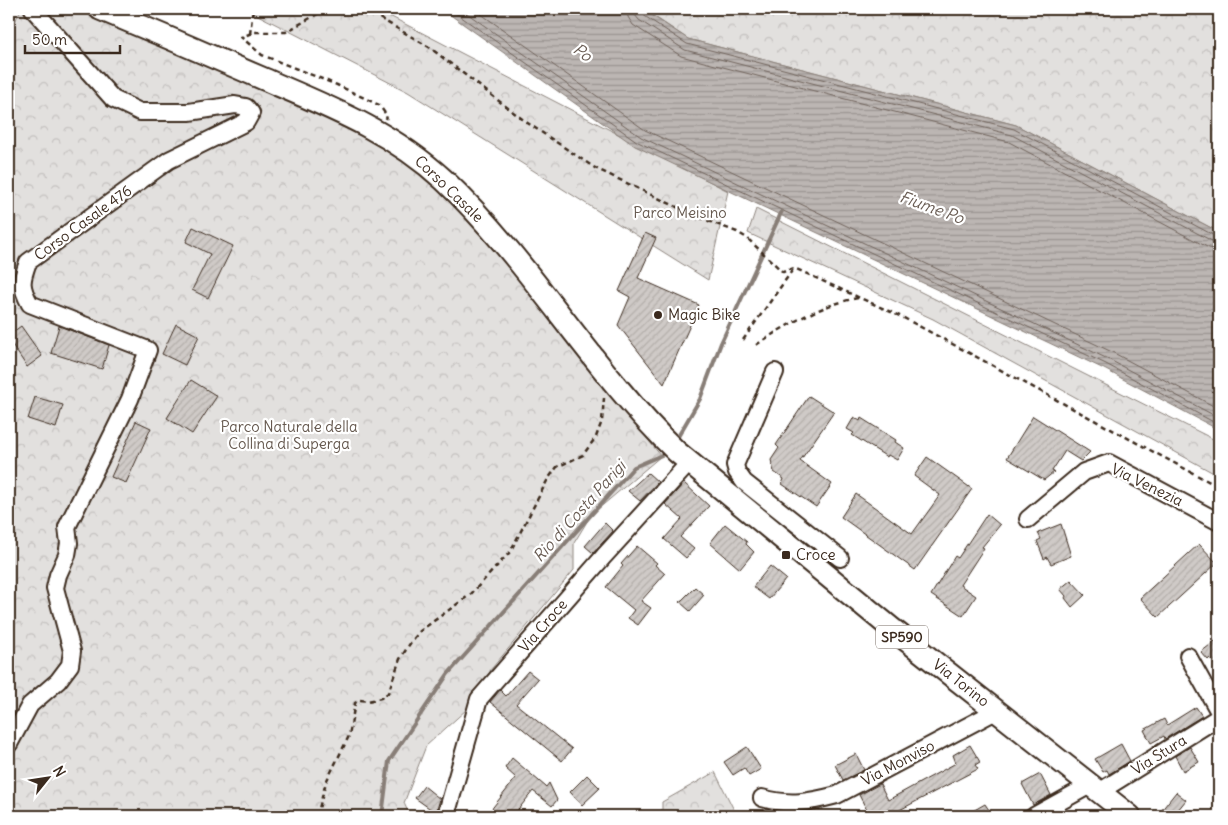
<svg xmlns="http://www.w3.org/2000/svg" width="1228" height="825" font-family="Delius,sans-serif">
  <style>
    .forest { fill: url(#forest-crowns); stroke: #8e857e }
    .water { fill: url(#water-rules); stroke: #887e77 }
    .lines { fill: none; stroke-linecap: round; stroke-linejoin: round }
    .shore { stroke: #6f625a; stroke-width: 1 }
    .stream { stroke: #887e77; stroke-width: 4 }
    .building { fill: url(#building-hatch); stroke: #3b2a1e }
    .minor-casing { stroke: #3b2a1e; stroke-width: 20 }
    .major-casing { stroke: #3b2a1e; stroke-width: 25 }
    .path { stroke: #3b2a1e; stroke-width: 2.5; stroke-dasharray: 5 4; stroke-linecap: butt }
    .minor { stroke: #fff; stroke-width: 16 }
    .major { stroke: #fff; stroke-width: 21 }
    .poi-dot { fill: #3b2a1e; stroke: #fff; stroke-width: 2 }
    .labels { text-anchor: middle; stroke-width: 4.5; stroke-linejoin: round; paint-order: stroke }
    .shield { fill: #fff; stroke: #766a62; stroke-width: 1 }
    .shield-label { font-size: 14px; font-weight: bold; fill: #3b2a1e }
    .street-label { font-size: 15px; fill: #3b2a1e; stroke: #fff }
    .park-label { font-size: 15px; fill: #65584e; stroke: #fff }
    .poi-label { font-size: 15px; fill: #3b2a1e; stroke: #fff; text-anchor: start }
    .water-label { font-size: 16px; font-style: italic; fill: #685b52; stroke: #fff }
  </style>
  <defs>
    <pattern id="forest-crowns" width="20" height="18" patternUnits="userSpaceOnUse" patternTransform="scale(1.25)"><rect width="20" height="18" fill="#e2e0de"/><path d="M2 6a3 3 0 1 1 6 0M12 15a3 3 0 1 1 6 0" fill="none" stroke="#c3c0be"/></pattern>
    <pattern id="water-rules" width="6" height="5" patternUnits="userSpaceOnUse" patternTransform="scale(1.25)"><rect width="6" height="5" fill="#bcb6b3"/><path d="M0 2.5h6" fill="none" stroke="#9a9491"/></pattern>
    <pattern id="building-hatch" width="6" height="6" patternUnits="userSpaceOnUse" patternTransform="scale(1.25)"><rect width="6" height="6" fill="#cfcac7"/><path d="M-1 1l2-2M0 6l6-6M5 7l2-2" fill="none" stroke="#b3aeaa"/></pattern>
  </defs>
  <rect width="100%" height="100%" fill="#fff"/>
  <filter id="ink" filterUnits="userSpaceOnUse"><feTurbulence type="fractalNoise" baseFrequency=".02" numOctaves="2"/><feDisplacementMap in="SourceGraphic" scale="10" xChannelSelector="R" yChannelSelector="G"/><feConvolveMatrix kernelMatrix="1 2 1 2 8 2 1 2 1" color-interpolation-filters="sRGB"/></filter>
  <g filter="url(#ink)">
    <g class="forest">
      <path d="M21,9h60l184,79 137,66 84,82 175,220 -70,59 -17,28v27l-81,97 -26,42 -41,37 -22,57 6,13h-401v-782z"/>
      <path d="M246,9h130l352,182 -20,89 -300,-188z"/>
      <path d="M643,9h576v223l-203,-107 -328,-86z"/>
      <path d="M756,209l463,233v34l-286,-157 -185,-86z"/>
      <path d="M715,772l22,44h-75v-14z"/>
    </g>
    <path class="water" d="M442,9h200l46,30 328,86 203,107v198l-115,-61 -469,-223z"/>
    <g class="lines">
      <g class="shore">
        <path d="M450,9l188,133 468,222 113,61"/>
        <path d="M461,9l180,128 467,222 111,59"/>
        <path d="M474,9l171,121 467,222 107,57"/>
        <path d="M627,9l1,8 5,8 48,31 328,86 200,106 10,2"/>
        <path d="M634,9l1,6 4,5 46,30 327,85 200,106 7,2"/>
        <path d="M641,9l2,6 44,29 327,85 201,107h4"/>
      </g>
      <g class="stream">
        <path d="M676,440l24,-41 21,-56 61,-132"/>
        <path d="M382,816l7,-55 59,-87 186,-207 30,-13 2,-3"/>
      </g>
    </g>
    <g class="building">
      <path d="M193,227l40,19 -25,52 -16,-8 18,-36 -24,-12z"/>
      <path d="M645,233l11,5 -18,40 61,27 -35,79 -46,-59 12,-28 -11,-6z"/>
      <path d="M176,324l23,12 -14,29 -23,-11z"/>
      <path d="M21,326l21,30 -15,11 -18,-27v-5z"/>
      <path d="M59,326l50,19 -7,24 -51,-16z"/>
      <path d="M191,380l26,16 -25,38 -25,-16z"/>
      <path d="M809,396l25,16 -34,49 32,23 -16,23 -34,-23 2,-5 -10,-7 -3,-12 8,-12 -3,-3z"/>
      <path d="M35,397l28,8 -7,23 -28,-9z"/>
      <path d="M1033,416l57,36 -9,9 -16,-10 -13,20 2,1 -10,8 -37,-22z"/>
      <path d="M854,417l6,4 1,-3 35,22 -1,2 9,6 -7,12 -9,-5 -1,2 -35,-22 2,-2 -7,-4z"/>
      <path d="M136,421l15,7 -25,55 -15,-6z"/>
      <path d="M927,457l45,32 -57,81 -74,-53 15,-23 56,40 28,-39 -26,-19z"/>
      <path d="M648,473l10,9 -18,19 -12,-10z"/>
      <path d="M684,483l25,23 -29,31 14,12 -8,9 -22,-19 18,-20 -17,-15z"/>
      <path d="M987,514l13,11 -18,22 2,1 -24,37 16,11 -13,20 -32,-21 24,-39 3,2z"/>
      <path d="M605,523l8,8 -20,22 -8,-7z"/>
      <path d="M725,524l22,18 -1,2 8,8 -14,17 -30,-26z"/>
      <path d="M1061,524l10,32 -20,8 -4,-7 -3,2 -7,-18 4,-2 -3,-6z"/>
      <path d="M1199,544l18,19 -59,54 -18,-19z"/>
      <path d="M637,546l20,17 -2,2 10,9 -24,27 10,7 -13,17 -10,-7 6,-8 -28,-23 17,-21 -2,-2z"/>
      <path d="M770,566l16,13 -17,20 -16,-12z"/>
      <path d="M1071,580l14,15 -13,12 -7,-9 1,-2 -6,-7z"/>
      <path d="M695,587l9,8 -14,16 -10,-9z"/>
      <path d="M1219,638v32l-9,-12 -2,2 -7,-8z"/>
      <path d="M528,671l10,8 -22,25 56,45 -10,12 -72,-59 10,-12 6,6z"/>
      <path d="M1196,707l6,9 -37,23 -1,-3 -13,7 -7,-13 20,-11 3,6z"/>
      <path d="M1121,744l9,17 -21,13 -2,-4 -4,2 -8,-13z"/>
      <path d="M970,745l10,17 -5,3 3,4 -84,44 2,3h-26l-11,-21 21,-11 8,16 68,-37 -3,-8z"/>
      <path d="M747,747l14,22 -12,7 -5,-8 -11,7 -9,-13z"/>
      <path d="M1190,747l9,15 -16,9 -8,-15z"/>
      <path d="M856,754l8,16 -21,10 -8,-15z"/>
      <path d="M512,758l34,29 3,-4 8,17 -5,6 -19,-15 -20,25h-27l30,-38 -11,-10z"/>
      <path d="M1040,774l11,21 -18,10 -11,-21z"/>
      <path d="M587,775l13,13 -18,17 -12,-13z"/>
      <path d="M424,786l16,13 -4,14 -21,-15z"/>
      <path d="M1176,792l10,8 -13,16h-16z"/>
      <path d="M985,804l8,12h-29z"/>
    </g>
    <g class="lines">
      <defs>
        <g id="minor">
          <path d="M775,372l-40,93 2,7 7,10 96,76"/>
          <path d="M1028,519l56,-47 25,-9 110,59"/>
          <path d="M1188,656l31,56"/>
          <path d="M9,744l21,-39 28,-24 12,-16 2,-14 -17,-63 3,-13 9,-20 2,-12 -2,-16 63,-128 18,-49 -118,-46c-10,-18 -9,-23 -2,-42l141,-102 77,-38 5,-9 -5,-6 -11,-2 -46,7h-49l-27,-13 -80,-90"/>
          <path d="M1099,792l120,-75"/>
          <path d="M762,798c28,8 48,4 75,-3l159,-84"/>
          <path d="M446,816l33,-117 125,-143 85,-93"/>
          <path d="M1034,816l56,-31"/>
        </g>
        <path id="major" d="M100,9c55,23 109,46 164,70 65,28 127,52 180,101 87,82 147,189 233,272l214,176 239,188"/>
      </defs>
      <use href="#minor" class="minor-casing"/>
      <use href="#major" class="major-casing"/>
      <g class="path">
        <path d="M326,9l-40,23h-31l-14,5 21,18 75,30 42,20 8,11 -1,3"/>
        <path d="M364,9l65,38 97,75 69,46 103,49 39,15 10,6 36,34 11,-4 108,49 317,170"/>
        <path d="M250,34l3,-25"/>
        <path d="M743,340l51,-72"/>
        <path d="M756,345c32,-21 64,-40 102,-47"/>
        <path d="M317,816l9,-34 23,-46 6,-33 5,-3 8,1 13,-3 7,-5 12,-34 11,-17 9,-11 51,-37 39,-42 38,-73 9,-12 26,-12 13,-18 6,-16 2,-23"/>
      </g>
      <use href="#minor" class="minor"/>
      <use href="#major" class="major"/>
    </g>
  </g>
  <g class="poi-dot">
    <circle cx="658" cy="315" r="5"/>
    <rect x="781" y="550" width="10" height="10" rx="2.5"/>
  </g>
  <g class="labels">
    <rect class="shield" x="876" y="625.5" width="52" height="23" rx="4"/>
    <g class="shield-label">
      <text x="902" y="642">SP590</text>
    </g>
    <g class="street-label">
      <text transform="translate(449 189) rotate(44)" y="5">Corso Casale</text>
      <text transform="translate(83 223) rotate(-36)" y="5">Corso Casale 476</text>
      <text transform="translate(1147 485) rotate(26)" y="5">Via Venezia</text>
      <text transform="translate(543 626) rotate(-49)" y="5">Via Croce</text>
      <text transform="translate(961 683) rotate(38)" y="5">Via Torino</text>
      <text transform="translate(1159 755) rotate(-32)" y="5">Via Stura</text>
      <text transform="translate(898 763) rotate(-28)" y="5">Via Monviso</text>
    </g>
    <g class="park-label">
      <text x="680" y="218">Parco Meisino</text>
      <text x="289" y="432">Parco Naturale della<tspan x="289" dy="17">Collina di Superga</tspan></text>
    </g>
    <g class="poi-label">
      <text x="668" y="320">Magic Bike</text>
      <text x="796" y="560">Croce</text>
    </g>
    <g class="water-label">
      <text transform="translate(583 52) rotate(36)" y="6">Po</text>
      <text transform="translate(932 207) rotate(20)" y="6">Fiume Po</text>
      <text transform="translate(579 511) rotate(-48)" y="6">Rio di Costa Parigi</text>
    </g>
  </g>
  <rect width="1228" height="825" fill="none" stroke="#fff" stroke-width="30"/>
  <rect x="15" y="15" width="1198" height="795" fill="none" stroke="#3b2a1e" stroke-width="2" filter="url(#ink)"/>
  <g transform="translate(48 778) rotate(60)" stroke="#ffffff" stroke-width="4" paint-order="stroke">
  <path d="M0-4L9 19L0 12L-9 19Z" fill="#3b2a1e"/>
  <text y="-8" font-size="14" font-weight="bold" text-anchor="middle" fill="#3b2a1e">N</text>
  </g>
  <path d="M25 45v8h95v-8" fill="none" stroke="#3b2a1e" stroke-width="2.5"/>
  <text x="32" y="45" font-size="15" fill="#3b2a1e" stroke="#ffffff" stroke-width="4" paint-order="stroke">50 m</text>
</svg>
